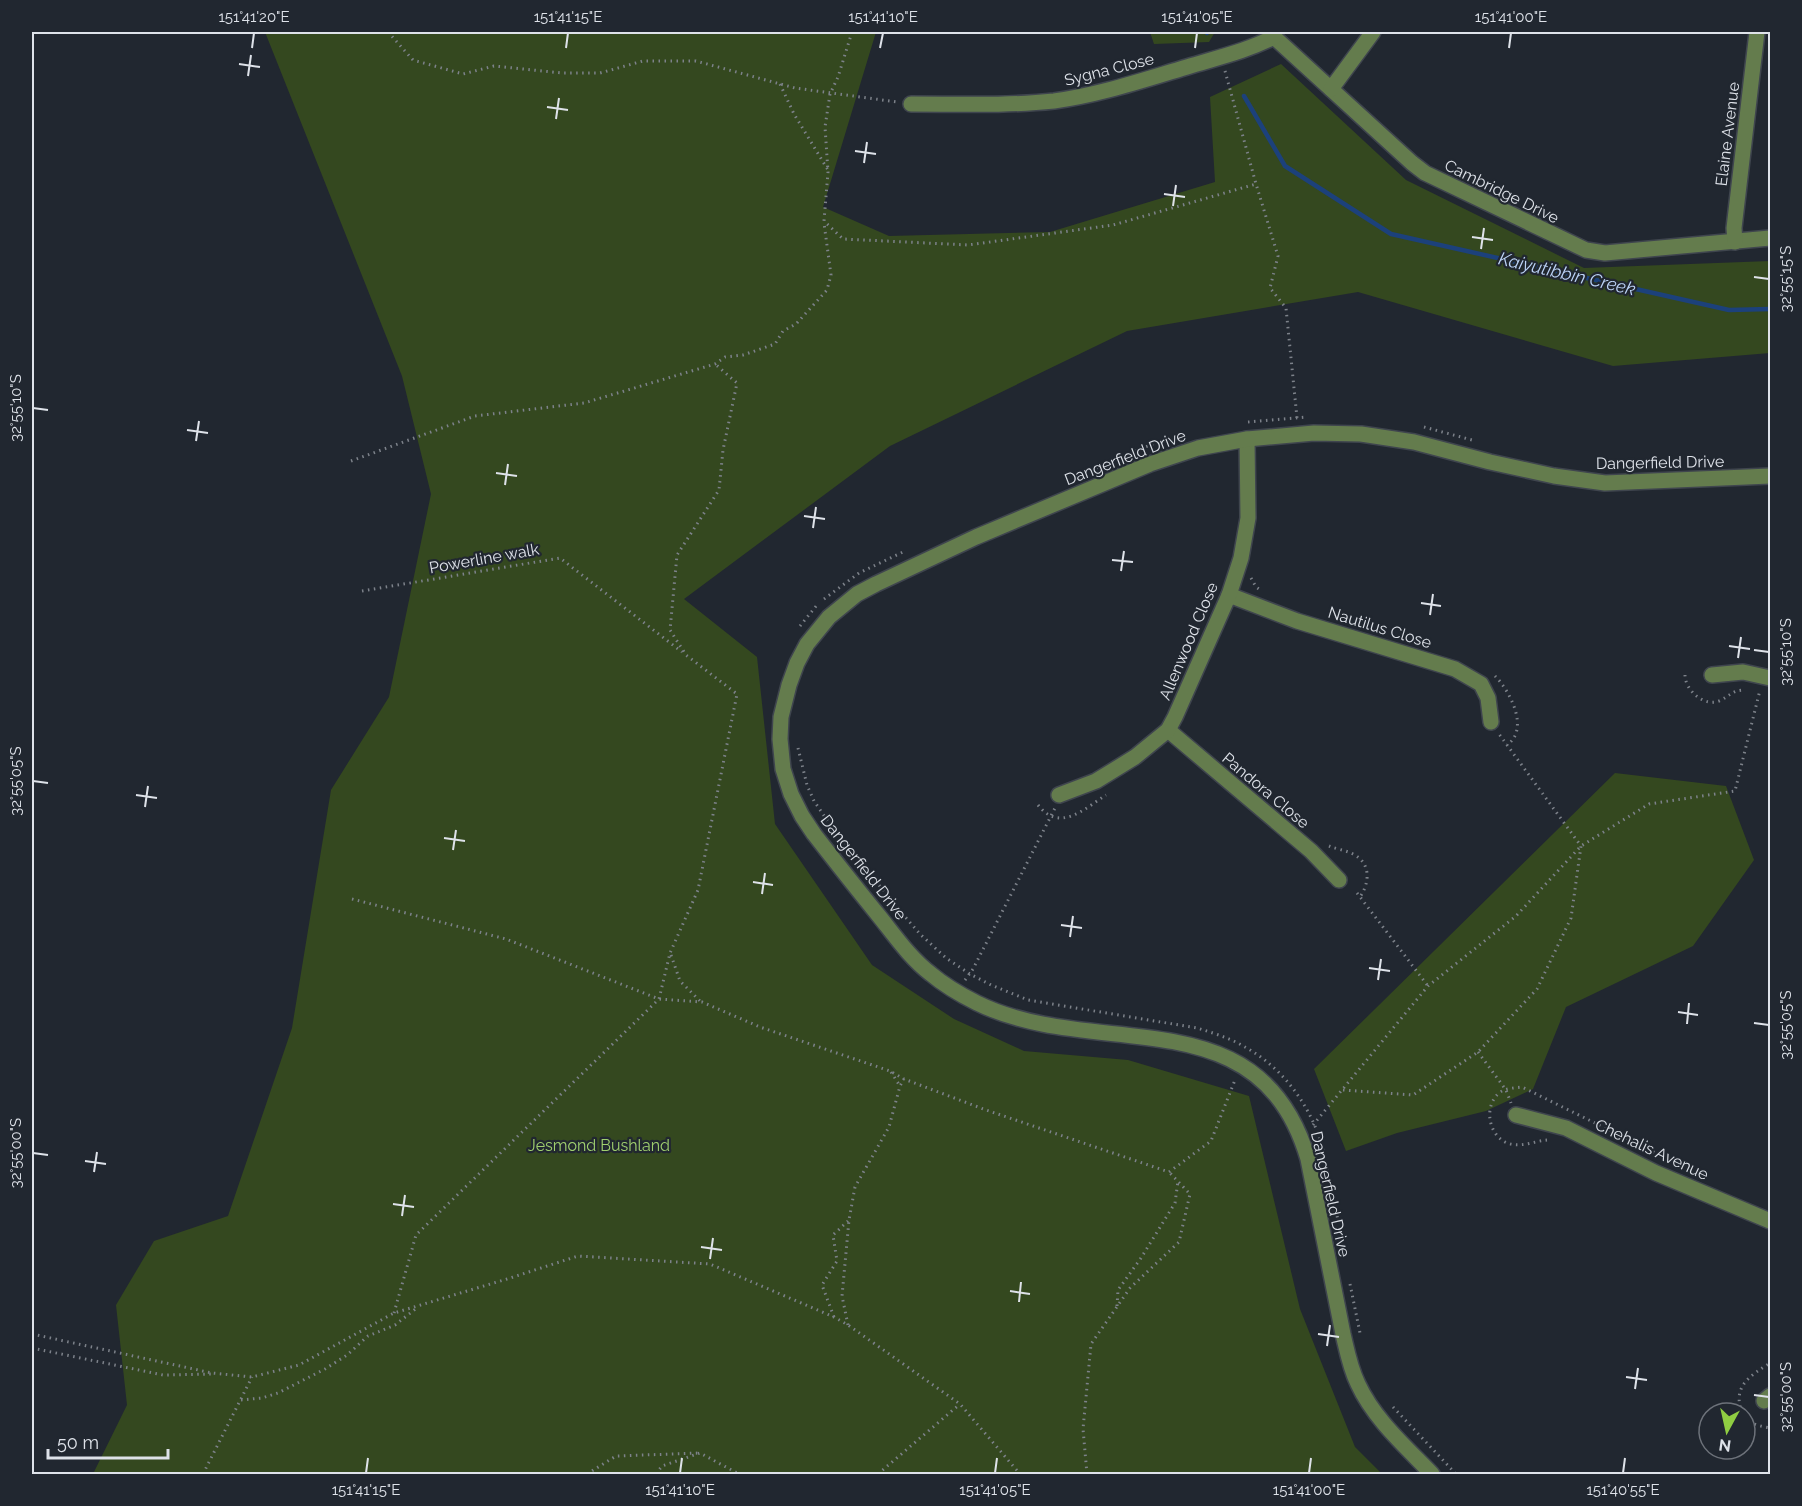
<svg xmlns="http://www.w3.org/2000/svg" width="1802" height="1506" font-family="Raleway,sans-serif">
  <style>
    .green { fill: #34481f }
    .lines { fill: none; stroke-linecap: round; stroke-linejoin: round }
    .stream { stroke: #1c417b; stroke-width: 4.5 }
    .minor-casing { stroke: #3f454e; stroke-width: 18 }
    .path { stroke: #7d828a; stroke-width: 3; stroke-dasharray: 1.5 4.5; stroke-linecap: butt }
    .minor { stroke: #647c4d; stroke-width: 15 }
    .ticks { fill: none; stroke: #dee2e9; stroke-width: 2 }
    .labels { text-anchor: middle; stroke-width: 4.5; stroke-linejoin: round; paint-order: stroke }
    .street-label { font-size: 16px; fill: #dee2e9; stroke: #212730 }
    .park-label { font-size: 16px; fill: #a0d06e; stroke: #212730 }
    .water-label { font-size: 18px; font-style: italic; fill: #bdd4f7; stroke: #212730 }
    .neatline { fill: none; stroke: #dee2e9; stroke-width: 2 }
    .ticks-label { font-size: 15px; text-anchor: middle; fill: #dee2e9 }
  </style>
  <rect width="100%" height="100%" fill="#212730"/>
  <g class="green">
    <path d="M265,32h611l-53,175 66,29 161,-4 165,-50 -5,-85 71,-33 125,116 178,88 186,-7v92l-157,13 -255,-74 -231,39 -237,115 -206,153 73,58 18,167 97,141 82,54 70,32 104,9 121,36 51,213 55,138 27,27h-1289l34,-69 -11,-100 38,-64 74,-25 64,-188 39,-238 58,-93 42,-203 -29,-118z"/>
    <path d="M1150,32h65l-6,10 -55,2z"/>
    <path d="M1615,773l111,13 28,74 -61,86 -127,61 -33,82 -47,22 -89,22 -51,18 -32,-82z"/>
  </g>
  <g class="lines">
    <g class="stream">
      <path d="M1206,32l1,1"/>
      <path d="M1244,96l41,70 106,68 338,76 41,-1"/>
    </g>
    <defs>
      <g id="minor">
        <path d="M1270,32l4,5 138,126 13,10 161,77 19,3 165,-15"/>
        <path d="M1331,89l42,-57"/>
        <path d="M911,104c47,0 96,2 143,-3 45,-6 89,-21 133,-34 29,-9 60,-16 87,-30"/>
        <path d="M1735,242l-1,-14 23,-196"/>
        <path d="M1229,595l68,26 158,48 26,15 7,14 3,24"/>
        <path d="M1712,675l31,-3 27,6"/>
        <path d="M1168,730l143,121 28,29"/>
        <path d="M1059,795l37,-14 39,-24 33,-27 7,-13 54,-122 12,-37 7,-40 -1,-79"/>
        <path d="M1516,1115l50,13 90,45 114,48"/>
        <path d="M1764,1401l6,-5"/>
        <path d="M1432,1474c-26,-27 -58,-55 -74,-90 -8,-16 -11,-33 -15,-50l-35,-175c-49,-166 -211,-97 -331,-156 -16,-8 -33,-18 -46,-29 -21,-16 -36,-38 -52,-58 -22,-27 -44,-55 -65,-82l-12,-18 -11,-22 -8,-25 -3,-30 1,-22 8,-32 8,-22 10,-19 22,-27 28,-23 19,-10 100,-47 174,-73 48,-16 49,-9 67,-6 47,1 53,8 76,20 64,14 51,7 165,-7"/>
      </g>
    </defs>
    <use href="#minor" class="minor-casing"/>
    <g class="path">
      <path d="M388,32l25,28 50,14 31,-8 68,7h38l43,-12h53l99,27 102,14"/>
      <path d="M852,32l-14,45 -8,17 -5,33 3,45 -4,49 19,18 125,6 145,-20 143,-41"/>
      <path d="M1225,71l31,113 22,72 -8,32 16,20 11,110"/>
      <path d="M780,84l14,30 34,56"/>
      <path d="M1248,422l59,-5"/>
      <path d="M1424,427l48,13"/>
      <path d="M351,461l124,-45 109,-13 131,-39 10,-7 18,-2 32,-11 8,-13 13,-7 31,-34 4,-15 -7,-52"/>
      <path d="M1080,475l65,-28 32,-10"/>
      <path d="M1251,578l5,9 3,2"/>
      <path d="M362,591l198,-33 122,94"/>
      <path d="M824,599l35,-26 44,-21"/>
      <path d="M800,626l17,-21"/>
      <path d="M1685,675c0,15 19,32 34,26 11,-5 13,-11 26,-11"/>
      <path d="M1495,676c15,15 35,53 12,69"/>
      <path d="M798,748l9,37 7,16 11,16 69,87 26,30 26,24 24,16 21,11 37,15 169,28c16,5 33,10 48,19 40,22 69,63 79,107"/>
      <path d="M1038,805c22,28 46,4 68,-10"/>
      <path d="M1329,846c7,3 16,4 24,8 18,9 17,28 7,43"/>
      <path d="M1357,893l71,93"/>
      <path d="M352,899l154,40 153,60 43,3 58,25 130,44 14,8 82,31 183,62 42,-31 24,-61"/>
      <path d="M671,955l9,26 20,20"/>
      <path d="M965,980l8,-11 82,-161"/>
      <path d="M1478,1052l28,38 5,13"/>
      <path d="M891,1072l9,14"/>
      <path d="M1343,1090l70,5 65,-43 59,-63 34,-71 10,-72 -82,-112"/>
      <path d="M1313,1125l115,-139 88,-70 65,-70 68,-42 86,-13 25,-101"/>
      <path d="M1547,1140c-13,1 -28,9 -42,2 -17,-9 -21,-36 -6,-49 6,-5 15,-5 23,-6l154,76"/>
      <path d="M1326,1163l13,62"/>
      <path d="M1350,1284l10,49"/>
      <path d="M1117,1306l1,-16 23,-32 34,-55 3,-22"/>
      <path d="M394,1313l22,-78 243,-236 11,-46 28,-63 39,-196 -51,-39 -16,-25 7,-75 42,-65 4,-40 14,-67 -22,-19"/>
      <path d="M834,1317l-12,-32 15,-24 -4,-26 15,-14"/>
      <path d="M848,1325l-6,-29 7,-76 6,-33 34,-60 11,-41 4,-7"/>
      <path d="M32,1334l180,39 40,4 47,-12 95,-52 113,-34 71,-23 132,8 124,53 14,8 112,79 60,70"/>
      <path d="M32,1348l131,27 51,-1"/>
      <path d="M241,1400l21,-2 16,-5 47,-24 22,-14 21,-19 27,-11 23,-18"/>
      <path d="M1393,1407l63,67"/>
      <path d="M1742,1413c-10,-27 8,-37 28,-50"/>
      <path d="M1745,1417c6,8 16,9 25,11"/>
      <path d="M203,1474l49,-97"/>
      <path d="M587,1474l29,-18 84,-3"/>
      <path d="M656,1474l6,-8 38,-13 39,21"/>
      <path d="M878,1474l82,-70"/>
      <path d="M1087,1474l-4,-45 8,-85 39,-56 49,-46 11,-48 -21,-22"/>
    </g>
    <use href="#minor" class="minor"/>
  </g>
  <path class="ticks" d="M252,48l2,-15M566,48l2,-15M880,48l3,-15M1195,48l2,-15M1509,48l2,-15M239,64l21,3M248,76l3,-21M547,107l21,3M556,119l3,-21M855,151l21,3M864,163l3,-21M1164,194l21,3M1173,206l3,-21M1472,237l21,3M1481,249l3,-21M1754,277l15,2M33,408l15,2M187,430l21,3M196,441l3,-20M496,473l21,3M505,485l3,-21M804,516l21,3M813,528l3,-21M1112,560l21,2M1121,571l3,-20M1421,603l20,3M1430,615l3,-21M1729,646l21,3M1754,650l15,2M1738,658l3,-21M33,781l15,2M136,795l21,3M145,807l3,-21M444,838l21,3M453,850l3,-20M753,882l20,3M762,894l3,-21M1061,925l21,3M1070,937l3,-21M1369,968l21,3M1378,980l3,-21M1678,1012l20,3M1754,1023l15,2M1687,1024l2,-21M33,1153l15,2M85,1161l21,3M94,1172l3,-20M393,1204l21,3M402,1216l3,-21M701,1247l21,3M710,1259l3,-21M1010,1291l20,3M1019,1302l2,-20M1318,1334l21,3M1327,1346l3,-21M1626,1377l21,3M1635,1389l3,-21M1754,1395l15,2M366,1473l2,-15M680,1473l2,-15M995,1473l2,-15M1309,1473l2,-15M1623,1473l2,-15"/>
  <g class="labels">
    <g class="street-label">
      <text transform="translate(1109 69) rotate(-14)" y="6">Sygna Close</text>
      <text transform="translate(1727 134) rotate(-83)" y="6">Elaine Avenue</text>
      <text transform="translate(1502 191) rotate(26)" y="6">Cambridge Drive</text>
      <text transform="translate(1125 457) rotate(-21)" y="6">Dangerfield Drive</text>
      <text transform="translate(1660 462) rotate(-1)" y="6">Dangerfield Drive</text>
      <text transform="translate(484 558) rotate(-10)" y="6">Powerline walk</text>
      <text transform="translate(1380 627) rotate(17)" y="6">Nautilus Close</text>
      <text transform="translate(1188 641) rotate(-67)" y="6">Allenwood Close</text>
      <text transform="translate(1266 790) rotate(40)" y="6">Pandora Close</text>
      <text transform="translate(864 867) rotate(52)" y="6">Dangerfield Drive</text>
      <text transform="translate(1652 1149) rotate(25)" y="6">Chehalis Avenue</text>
      <text transform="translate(1331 1194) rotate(77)" y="6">Dangerfield Drive</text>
    </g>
    <g class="park-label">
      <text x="599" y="1151">Jesmond Bushland</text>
    </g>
    <g class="water-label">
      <text transform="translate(1567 274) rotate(13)" y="6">Kaiyutibbin Creek</text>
    </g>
  </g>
  <rect width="1802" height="1506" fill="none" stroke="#212730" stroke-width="66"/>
  <g transform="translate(1727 1431) rotate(188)"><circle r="28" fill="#212730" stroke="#6d727a" stroke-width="1.5"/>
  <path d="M0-4.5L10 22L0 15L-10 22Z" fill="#8fcd42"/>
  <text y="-9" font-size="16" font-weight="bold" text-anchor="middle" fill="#dee2e9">N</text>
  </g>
  <path d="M48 1449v9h120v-9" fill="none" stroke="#dee2e9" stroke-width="3"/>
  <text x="57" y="1449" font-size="18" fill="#dee2e9" stroke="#212730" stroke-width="4.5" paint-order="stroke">50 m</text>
  <rect x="33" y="33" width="1736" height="1440" class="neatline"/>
  <g class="ticks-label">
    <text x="254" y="22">151°41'20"E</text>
    <text x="568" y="22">151°41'15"E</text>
    <text x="883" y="22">151°41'10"E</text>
    <text x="1197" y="22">151°41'05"E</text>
    <text x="1511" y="22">151°41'00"E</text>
    <text transform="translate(1786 279) rotate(-90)" y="5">32°55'15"S</text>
    <text transform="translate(16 408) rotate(-90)" y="5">32°55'10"S</text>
    <text transform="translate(1786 652) rotate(-90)" y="5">32°55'10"S</text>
    <text transform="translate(16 781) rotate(-90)" y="5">32°55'05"S</text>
    <text transform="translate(1786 1025) rotate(-90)" y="5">32°55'05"S</text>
    <text transform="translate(16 1153) rotate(-90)" y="5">32°55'00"S</text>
    <text transform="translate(1786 1397) rotate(-90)" y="5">32°55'00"S</text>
    <text x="366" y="1495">151°41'15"E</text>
    <text x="680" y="1495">151°41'10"E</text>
    <text x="995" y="1495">151°41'05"E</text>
    <text x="1309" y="1495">151°41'00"E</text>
    <text x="1623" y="1495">151°40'55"E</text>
  </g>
</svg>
